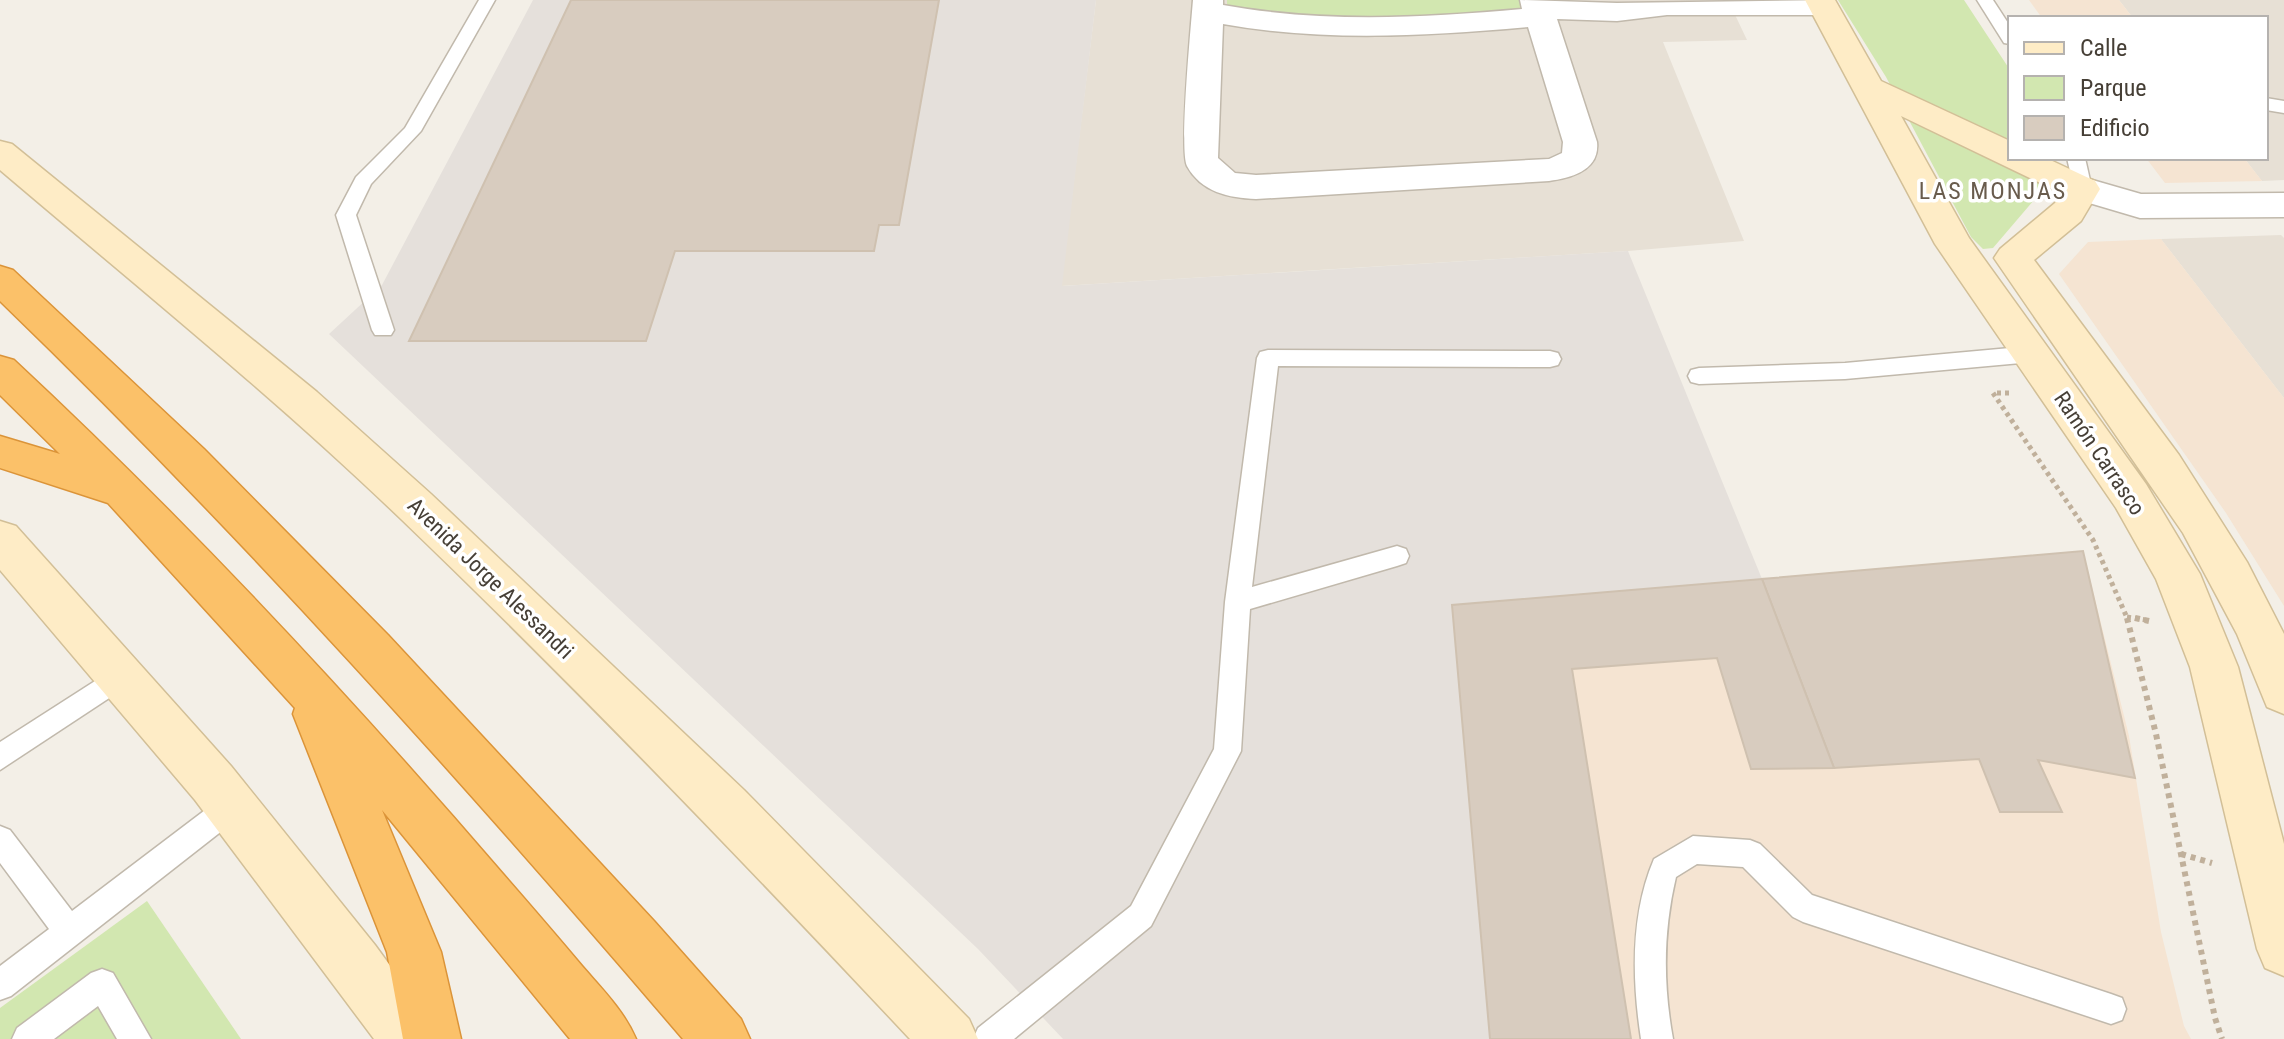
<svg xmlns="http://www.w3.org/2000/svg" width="2284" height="1039" font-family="'Roboto Condensed',sans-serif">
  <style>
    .residential { fill: #e7e0d5 }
    .commercial { fill: #f5e4d2 }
    .industrial { fill: #e5e0db }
    .green { fill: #d2e7b0 }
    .building { fill: #d8ccbf; stroke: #cfc1b0; stroke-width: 2 }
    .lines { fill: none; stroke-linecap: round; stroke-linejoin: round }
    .lane-casing { stroke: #c1b9ac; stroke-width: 3 }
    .street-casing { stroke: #c1b9ac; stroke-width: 3 }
    .secondary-casing { stroke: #d2bf97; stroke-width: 3 }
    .highway-casing { stroke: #db9439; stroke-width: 3 }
    .path-far1 { stroke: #c0b09b; stroke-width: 5; stroke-dasharray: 4 4; stroke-linecap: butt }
    .path { stroke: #c0b09b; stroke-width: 6; stroke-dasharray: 5 5; stroke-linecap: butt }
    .lane { fill: #fff; fill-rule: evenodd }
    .street { fill: #fff; fill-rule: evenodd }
    .secondary { fill: #feecc6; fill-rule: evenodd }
    .highway { fill: #fbc169; fill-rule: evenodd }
    .labels { text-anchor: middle; stroke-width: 7; stroke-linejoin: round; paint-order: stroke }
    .street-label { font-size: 22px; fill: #463f36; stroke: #fff }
    .neighbourhood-label { font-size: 24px; letter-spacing: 2px; fill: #695c4d; stroke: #fff }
  </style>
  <rect width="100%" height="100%" fill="#f3efe7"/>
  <g class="residential">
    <path d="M1096,0h632l19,40 -84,2 81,199 -116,10 -567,35z"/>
    <path d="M2119,0h165v180l-22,1 -18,-23h22v-140h-133z"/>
    <path d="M2281,235l3,3v160l-123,-159z"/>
  </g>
  <g class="commercial">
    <path d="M2029,0h90l14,18h-91z"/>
    <path d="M2146,158h98l18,23 -97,2z"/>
    <path d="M2161,239l123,159v208l-58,-93 -167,-239 29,-32z"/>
    <path d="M2083,551l46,185 32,196 23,94 7,13h-701l-38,-434z"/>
  </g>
  <path class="industrial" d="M533,0h563l-34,286 566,-35 134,328 -310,26 38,434h-427l-85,-90 -649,-615 53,-49z"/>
  <g class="green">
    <path d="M1227,0h293l6,10 -179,13 -120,-16z"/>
    <path d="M1838,0h126l46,70v88h43l-13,35 -47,55 -10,1 -12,-12 -85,-160z"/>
    <path d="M147,901l94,138h-241v-31z"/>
  </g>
  <g class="building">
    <path d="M571,0h368l-40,225h-20l-5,26h-199l-29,90h-237z"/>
    <path d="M2083,551l52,227 -97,-18 24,52h-62l-21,-53 -145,9 -72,-189z"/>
    <path d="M1762,579l72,189 -83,1 -34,-111 -145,11 59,370h-141l-38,-434z"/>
  </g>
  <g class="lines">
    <defs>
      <g id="lane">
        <path d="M479,0h16l-74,131 -50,53 -15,31 38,115 -3,5h-16l-3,-5 -36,-115 20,-38 49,-49z"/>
        <path d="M1977,0h16l17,26v18l-6,-1z"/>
        <path d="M2266,98l18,3v12l-18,-3z"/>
        <path d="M2067,158h18l7,31 -3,4h-14z"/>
        <path d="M2032,346l8,2 3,6 -3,6 -8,2 -187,17 -146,5 -8,-2 -3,-6 3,-6 8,-2 146,-5z"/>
        <path d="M1268,350l282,1 8,2 3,6 -3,6 -8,2 -272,-1 -26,221 145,-41 9,3 3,7 -3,7 -9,3 -147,43 -9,142 -90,175 -137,113h-41l5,-11 153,-122 83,-157 11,-147 32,-244 3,-6z"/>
        <path d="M120,665l9,4 4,8 -4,8 -129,85v-28z"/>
        <path d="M231,794l10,4 4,9 -4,9 -230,180 -11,4v-34l49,-37 -49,-66v-37l10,4 62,81 149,-113z"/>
        <path d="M1693,836l57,4 10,4 52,51 299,99 11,4 4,11 -4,11 -11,4 -308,-102 -10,-5 -50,-50 -46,-3 -21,13c-13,55 -13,107 -3,162h-32c-9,-59 -11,-124 13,-180z"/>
        <path d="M102,969l11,4 38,66h-34l-19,-33 -44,33h-42l5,-11 74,-55z"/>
      </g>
      <g id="street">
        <path d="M1193,0h30v5c99,18 199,13 299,4l-2,-9 97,3 217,-3 4,6 -4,7 -11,2h-156l-50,6 -60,-2 40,123c3,28 -25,36 -48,39l-293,18c-27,-1 -55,-7 -69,-33 -8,-15 4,-140 6,-166zM1223,24c101,18 203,12 305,3l35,115 -1,11 -13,6 -293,16 -21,-2 -17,-15z"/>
        <path d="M2082,177l59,17 143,-1v24l-144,1 -71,-21 -5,-8 5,-8z"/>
      </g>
      <g id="secondary">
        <path d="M1805,0h30l46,81 129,60v17h36l49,23 5,8 -19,32 -47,39 145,195 68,107 37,72v80l-17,-7 -30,-73 -54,-101 -189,-275 6,-9 55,-46 6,-10 -160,-77 68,122 177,246 54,90 38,93 46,177v132l-19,-8 -8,-19 -67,-282 -34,-88 -40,-71 -181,-264z"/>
        <path d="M0,141l12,3 305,248 114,102 313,296 225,229 9,20h-68c-166,-177 -334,-352 -509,-520 -128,-123 -266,-234 -401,-349z"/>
        <path d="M0,521l16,5 215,240 144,179 54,74 9,20h-64l-179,-239 -195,-230z"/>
      </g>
      <g id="highway">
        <path d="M0,266l13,4 191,179 184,186 266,286 87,98 9,20h-67c-218,-255 -441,-504 -683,-738z"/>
        <path d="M0,356l14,4c174,162 335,335 489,514 27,31 53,61 79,92 20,23 42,45 54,73h-66l-188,-229 59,142 20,87h-58l-16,-87 -94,-238 2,-6 -187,-205 -108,-35v-32l60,18 -60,-59z"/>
      </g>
    </defs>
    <use href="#lane" class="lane-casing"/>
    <use href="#street" class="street-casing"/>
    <use href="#secondary" class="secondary-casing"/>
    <use href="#highway" class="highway-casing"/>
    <g class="path-far1">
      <path d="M2009,393h-16l100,147 35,80"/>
      <path d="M2127,617l19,3"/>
    </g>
    <g class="path">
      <path d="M2127,618l29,116 59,284 7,21"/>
      <path d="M2135,618l14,3"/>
      <path d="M2181,854l31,9"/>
    </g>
    <use href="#lane" class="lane"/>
    <use href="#street" class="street"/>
    <use href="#secondary" class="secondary"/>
    <use href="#highway" class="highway"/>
  </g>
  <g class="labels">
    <g class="street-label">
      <text transform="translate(2100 453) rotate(56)" y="8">Ramón Carrasco</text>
      <text transform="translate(491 578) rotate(44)" y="8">Avenida Jorge Alessandri</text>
    </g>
    <g class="neighbourhood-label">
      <text x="1993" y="199">LAS MONJAS</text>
    </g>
  </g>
  <rect x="2008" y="16" width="260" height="144" fill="#ffffff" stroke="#b5b2af" stroke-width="2"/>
  <rect x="2024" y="42" width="40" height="12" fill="#feecc6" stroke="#b5b2af" stroke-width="2"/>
  <text x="2080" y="56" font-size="24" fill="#463f36">Calle</text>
  <rect x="2024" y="76" width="40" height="24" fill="#d2e7b0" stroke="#b5b2af" stroke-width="2"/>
  <text x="2080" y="96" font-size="24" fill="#463f36">Parque</text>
  <rect x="2024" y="116" width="40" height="24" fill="#d8ccbf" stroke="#b5b2af" stroke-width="2"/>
  <text x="2080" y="136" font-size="24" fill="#463f36">Edificio</text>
</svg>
